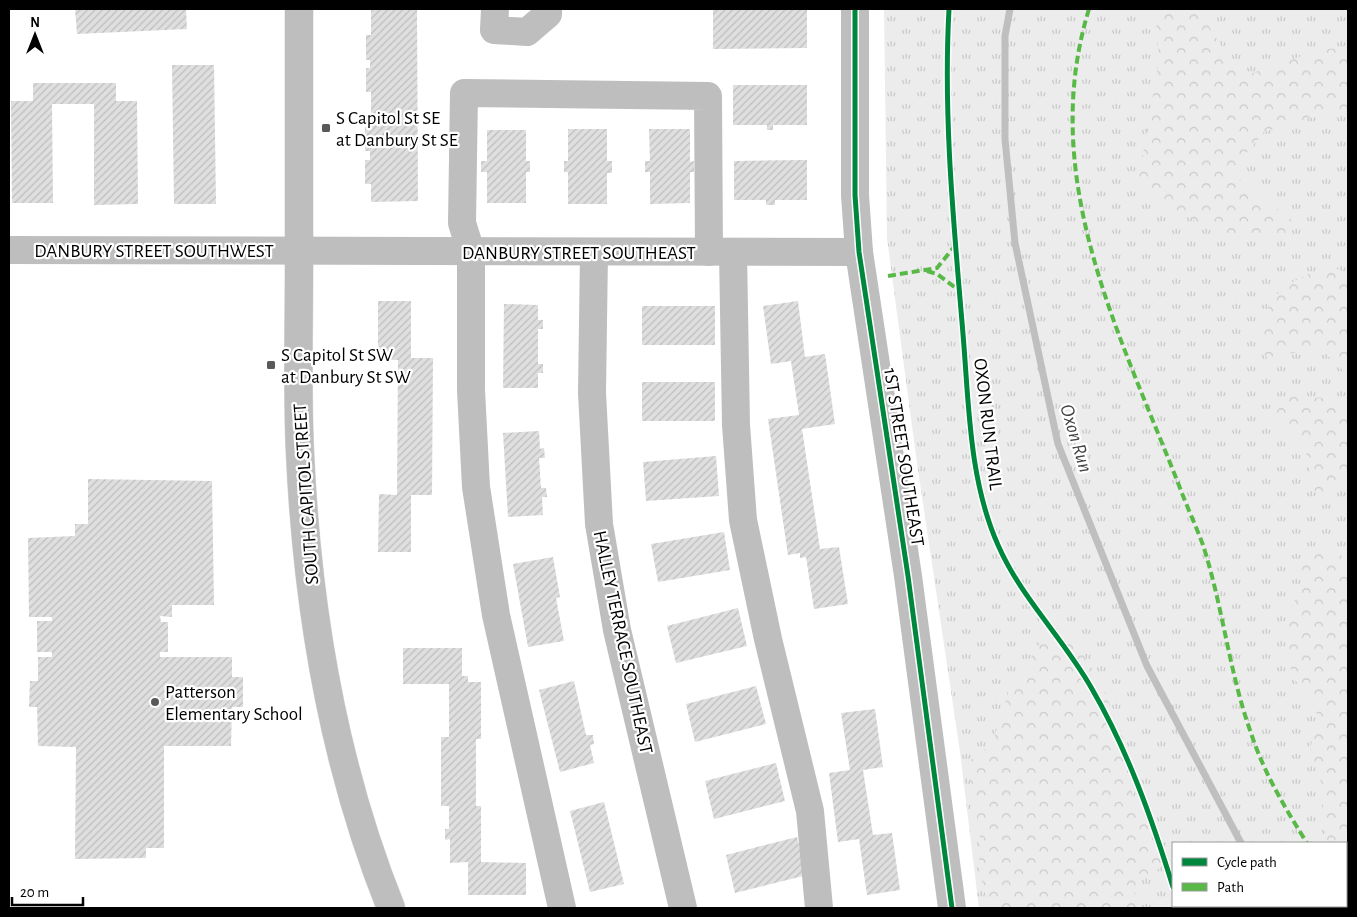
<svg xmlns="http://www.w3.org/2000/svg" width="1357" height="917" font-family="'Alegreya Sans',sans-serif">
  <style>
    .grass { fill: url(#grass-tufts); fill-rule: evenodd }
    .forest { fill: url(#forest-crowns) }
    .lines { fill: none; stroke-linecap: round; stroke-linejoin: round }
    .stream { stroke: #bfbfbf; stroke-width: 7 }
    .building { fill: url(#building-hatch) }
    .major-casing { stroke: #dbdbdb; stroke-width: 29 }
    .minor { stroke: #bebebe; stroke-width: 28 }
    .major { stroke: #bebebe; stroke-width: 28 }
    .quiet { stroke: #58b947; stroke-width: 4; stroke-dasharray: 8 4; stroke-linecap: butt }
    .cycleway-casing { stroke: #fff; stroke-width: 8 }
    .cycleway { stroke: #00873e; stroke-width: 5 }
    .poi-dot { fill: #595959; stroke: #fff; stroke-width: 2 }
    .labels { text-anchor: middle; stroke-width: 4.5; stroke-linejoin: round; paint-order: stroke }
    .poi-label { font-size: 19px; fill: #000; stroke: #fff; text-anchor: start }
    .street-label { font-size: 19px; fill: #000; stroke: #fff }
    .water-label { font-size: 20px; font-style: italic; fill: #444; stroke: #fff }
  </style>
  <defs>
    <pattern id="grass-tufts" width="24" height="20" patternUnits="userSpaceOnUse" patternTransform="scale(1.25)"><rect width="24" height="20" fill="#ececec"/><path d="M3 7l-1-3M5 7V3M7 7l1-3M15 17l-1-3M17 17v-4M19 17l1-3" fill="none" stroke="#c9c9c9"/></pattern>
    <pattern id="forest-crowns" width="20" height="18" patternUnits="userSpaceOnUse" patternTransform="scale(1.25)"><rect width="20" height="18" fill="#ececec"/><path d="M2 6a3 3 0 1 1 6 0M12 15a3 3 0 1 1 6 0" fill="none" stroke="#c9c9c9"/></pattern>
    <pattern id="building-hatch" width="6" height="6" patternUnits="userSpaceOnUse" patternTransform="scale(1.25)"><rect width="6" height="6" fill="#dfdfdf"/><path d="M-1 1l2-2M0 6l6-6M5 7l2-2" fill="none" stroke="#bebebe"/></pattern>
  </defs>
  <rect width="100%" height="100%" fill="#fff"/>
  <path class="grass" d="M884,9h464v899h-369l-19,-156 -44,-296 -29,-218zM1173,843h173v63h-173z"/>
  <g class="forest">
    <path d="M1155,9h43l43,68 81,-28 26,-1v64l-14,-1 -70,21 -34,41 63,48 -10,18 -66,-6 -80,-44 22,-129z"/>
    <path d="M1326,268l12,1 10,5v101l-28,-27c-18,-1 -34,9 -51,11 -10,-8 -9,-16 -8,-28 4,-37 32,-53 65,-63z"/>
    <path d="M1297,396l26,2 25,7v65l-22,25 -7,1 -7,-9 -6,-37 -32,-28c-3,-18 6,-24 23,-26z"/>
    <path d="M1317,549h15l16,11v318l-2,-4v-31h-17l-3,-6 -6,-60 -10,-27 7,-33 -1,-10 -21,-27 -8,-21 2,-47 10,-20 5,-37z"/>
    <path d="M1061,629c24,12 62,99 67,127 3,15 2,30 4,45 7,11 19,17 24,30 3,7 9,22 8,30 -4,18 -42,9 -25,47h-150l-10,-38 1,-43 -8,-26 -3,-40 23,-17 20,-63 11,-10 18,-30z"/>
  </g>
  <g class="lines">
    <g class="stream">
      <path d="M1010,9l-5,27v103l10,104 43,201 89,222 94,177"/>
      <path d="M1274,906l2,2"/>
    </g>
  </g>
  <g class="building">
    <path d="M75,9h111l1,20 -110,5z"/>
    <path d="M371,9h46l1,192 -47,1v-18h-6v-24h5v-9h-5v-24h6v-35h-5v-24h4v-8h-4v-25h5z"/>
    <path d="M713,9h94v39l-94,1z"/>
    <path d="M172,65h42l2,139h-42z"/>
    <path d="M33,83h83v18h21l1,103 -44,1v-101h-42l1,99h-41l-1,-102h22z"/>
    <path d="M733,85h74v40h-34v5h-6v-5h-34z"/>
    <path d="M568,129h39v32h5v12h-5v31h-39v-32h-4v-11h4z"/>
    <path d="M649,129h41v33l4,-1v11h-4v31l-40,1v-32h-5v-11h5z"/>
    <path d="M487,130h39v31h4v11h-4v31h-39v-31h-6v-11h6z"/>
    <path d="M807,160v40h-32v5h-9v-5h-32v-39z"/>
    <path d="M378,301h33v57h22l-1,137h-21v57h-33l1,-58 18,1 1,-135h-20z"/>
    <path d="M798,301l7,56 20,-3 10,70 -33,5 18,120 19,-2 9,57 -34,5 -8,-52 -6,1v-5l-12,2 -20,-136 31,-4 -8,-54 -20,3 -8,-58z"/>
    <path d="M504,304l34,1v15h5v9h-5v35h5v9h-5v15h-35z"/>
    <rect x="642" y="306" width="73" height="39"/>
    <rect x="642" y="382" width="73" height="39"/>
    <path d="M539,431l1,18 4,-1 1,10h-6l2,30h5l1,9h-5l1,18 -35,2 -5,-84z"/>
    <path d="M716,456l3,40 -73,5 -3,-39z"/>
    <path d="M88,479l124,2 2,124h-42v12l-12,-1 1,6h7v30h-8v5h72v20h11v30h-11l-1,39h-67v102h-18v10l-71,1 1,-112 -38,-1 -1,-39h-8l1,-26h8v-24h14v-5h-15v-31h15v-4h-23l-1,-79 47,-2v-12h13z"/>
    <path d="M724,532l6,38 -72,12 -7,-38z"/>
    <path d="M553,557l7,40 -4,1 8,43 -36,6 -15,-83z"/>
    <path d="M738,608l9,38 -71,17 -9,-37z"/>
    <path d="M403,648h59v28h6v6h13v57h-5v67h5v56l45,1v32h-58v-33l-18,1v-24l-5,1v-11h4v-23h-8v-69h8v-53h-46z"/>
    <path d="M574,681l12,54h7l1,9 -4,1 4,18 -34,9 -21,-82z"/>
    <path d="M756,686l10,38 -71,18 -9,-38z"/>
    <path d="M875,709l8,58 -20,3 10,65 19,-2 8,57 -33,5 -8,-56 -21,3 -9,-69 21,-3 -9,-57z"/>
    <path d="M776,763l9,38 -71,18 -9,-38z"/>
    <path d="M604,802l20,82 -34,8 -20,-81z"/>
    <path d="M797,837l10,38 -72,18 -9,-38z"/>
  </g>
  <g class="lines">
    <defs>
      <path id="major" d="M299,9c0,87 0,174 0,261 0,61 -2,122 1,183 7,154 33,311 91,455"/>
    </defs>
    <use href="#major" class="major-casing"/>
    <g class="minor">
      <path d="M495,9l-1,21 33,2 21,-18v-5"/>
      <path d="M855,9v186l4,57 49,324 44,332"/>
      <path d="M9,250l850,2"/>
      <path d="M594,252l-2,141 7,131 18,106 66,278"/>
      <path d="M733,252l3,173 7,95 25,119 42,172 9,97"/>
      <path d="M562,908l-66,-293 -20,-128 -5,-97v-138l-9,-29 2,-130 244,3 1,156"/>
    </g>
    <use href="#major" class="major"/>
    <g class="quiet">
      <path d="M1089,9c-52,169 31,325 91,479 7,19 16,38 23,57 20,62 26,127 48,188 13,40 34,75 56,110"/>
      <path d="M927,271l10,3 23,17"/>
      <path d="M888,276l49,-8 17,-21"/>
      <path d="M1345,906l2,2"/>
    </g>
    <defs>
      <g id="cycleway">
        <path d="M855,9v186l4,57 49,324 44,332"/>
        <path d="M949,9c-6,109 5,217 14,325 6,71 6,146 35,211 23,53 66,94 94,144 36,62 60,130 81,198"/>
      </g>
    </defs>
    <use href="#cycleway" class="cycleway-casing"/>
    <use href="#cycleway" class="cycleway"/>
  </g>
  <g class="poi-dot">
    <rect x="321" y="123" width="10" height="10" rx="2.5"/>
    <rect x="266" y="360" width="10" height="10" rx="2.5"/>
    <circle cx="155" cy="702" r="5"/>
  </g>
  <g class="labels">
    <g class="poi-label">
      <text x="336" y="124">S Capitol St SE<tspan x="336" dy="22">at Danbury St SE</tspan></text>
      <text x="281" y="361">S Capitol St SW<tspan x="281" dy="22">at Danbury St SW</tspan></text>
      <text x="165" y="698">Patterson<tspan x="165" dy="22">Elementary School</tspan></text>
    </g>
    <g class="street-label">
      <text x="154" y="257">DANBURY STREET SOUTHWEST</text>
      <text x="579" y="259">DANBURY STREET SOUTHEAST</text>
      <text transform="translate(989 424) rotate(83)" y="7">OXON RUN TRAIL</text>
      <text transform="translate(905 457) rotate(81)" y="7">1ST STREET SOUTHEAST</text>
      <text transform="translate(305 494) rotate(-94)" y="7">SOUTH CAPITOL STREET</text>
      <text transform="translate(624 642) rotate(78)" y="7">HALLEY TERRACE SOUTHEAST</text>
    </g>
    <g class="water-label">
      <text transform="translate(1077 438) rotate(73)" y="7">Oxon Run</text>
    </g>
  </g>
  <rect width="1357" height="917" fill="none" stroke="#000000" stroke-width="20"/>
  <rect x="1172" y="842" width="175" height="65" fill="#ffffff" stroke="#999999"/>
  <rect x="1182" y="858" width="25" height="8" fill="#00873e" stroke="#999999"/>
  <text x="1217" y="867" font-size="15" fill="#000000">Cycle path</text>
  <rect x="1182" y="883" width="25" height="8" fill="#58b947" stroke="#999999"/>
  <text x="1217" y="892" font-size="15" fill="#000000">Path</text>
  <g transform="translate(35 35)" stroke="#ffffff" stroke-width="4" paint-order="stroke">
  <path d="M0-4L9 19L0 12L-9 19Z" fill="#000000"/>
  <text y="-8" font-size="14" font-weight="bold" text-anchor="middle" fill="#000000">N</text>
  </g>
  <path d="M12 897v8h71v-8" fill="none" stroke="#000000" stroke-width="2.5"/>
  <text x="20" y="897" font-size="15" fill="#000000" stroke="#ffffff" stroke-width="4" paint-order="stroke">20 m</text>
</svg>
